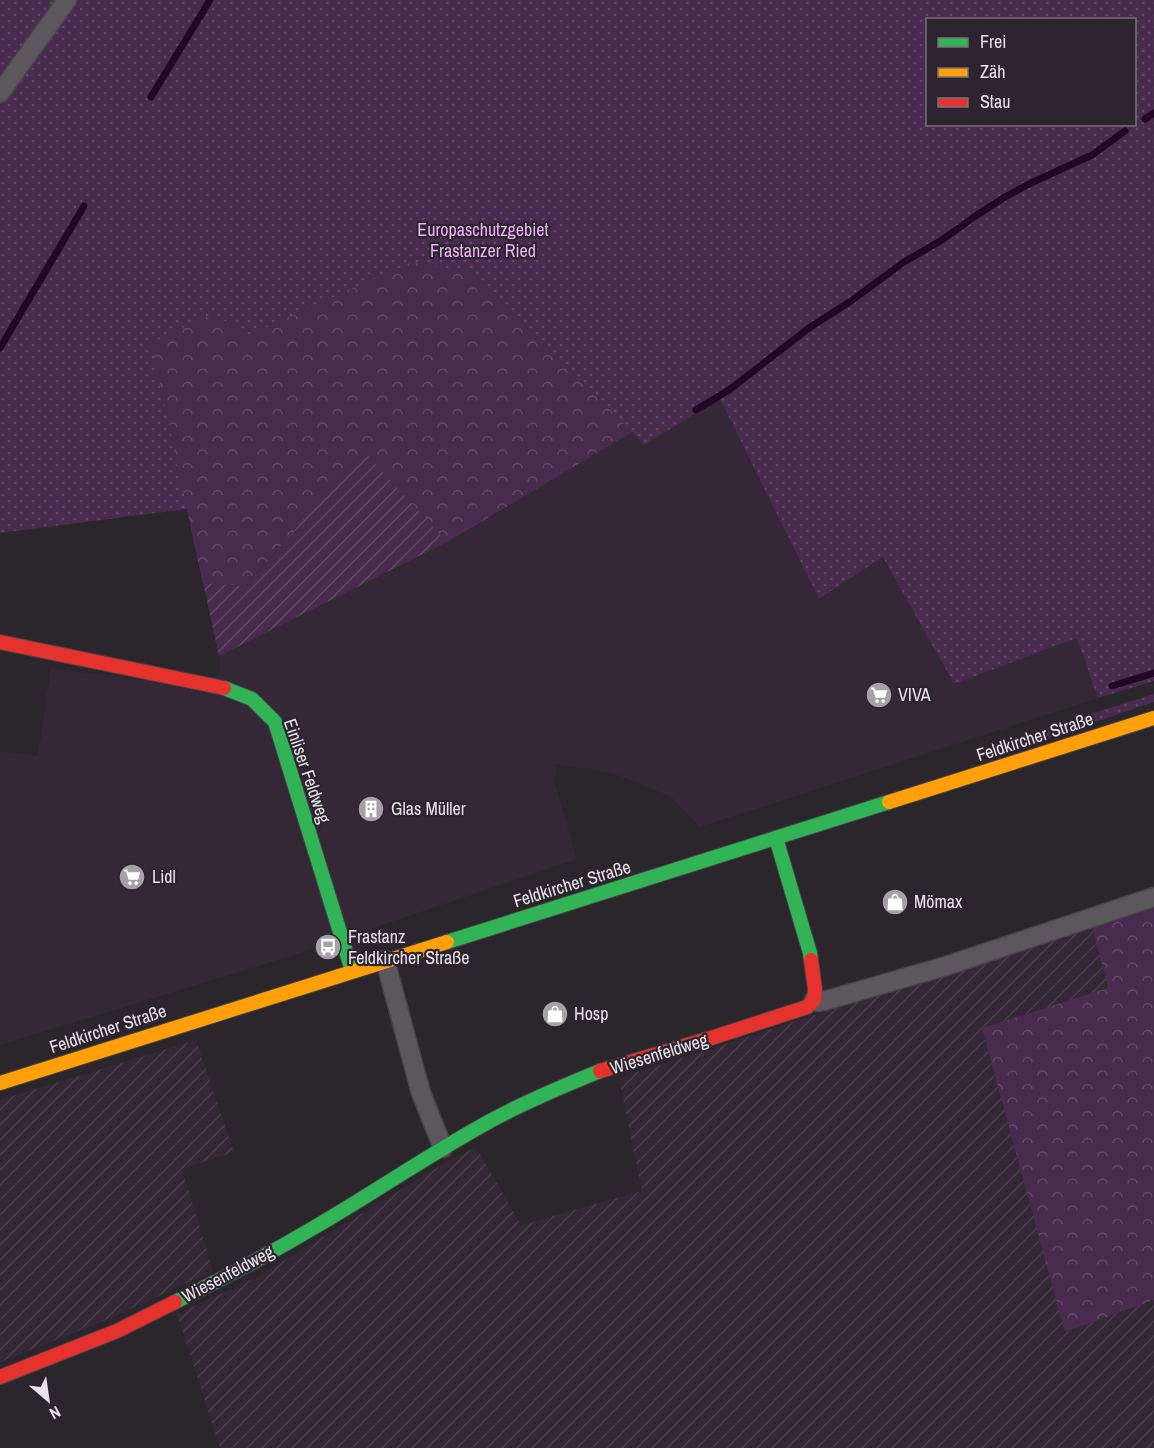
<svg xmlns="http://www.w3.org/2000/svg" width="1154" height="1448" font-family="'Archivo Narrow',sans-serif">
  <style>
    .built { fill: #342836 }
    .industrial { fill: url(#industrial-furrows) }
    .grass { fill: url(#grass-dots); fill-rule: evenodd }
    .forest { fill: url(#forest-crowns) }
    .garden { fill: url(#garden-furrows) }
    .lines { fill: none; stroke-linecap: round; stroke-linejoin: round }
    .stream { stroke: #240629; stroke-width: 7 }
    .street-casing { stroke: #464247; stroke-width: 21 }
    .fast-casing { stroke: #464247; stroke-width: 16 }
    .slow-casing { stroke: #464247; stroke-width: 16 }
    .jam-casing { stroke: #464247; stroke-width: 16 }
    .street { stroke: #5b575c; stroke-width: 18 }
    .fast { stroke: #30b455; stroke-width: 14 }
    .slow { stroke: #ff9f0a; stroke-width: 14 }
    .jam { stroke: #e5322d; stroke-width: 14 }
    .labels { text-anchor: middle; stroke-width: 4.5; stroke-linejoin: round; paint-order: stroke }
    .park-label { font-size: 18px; fill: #ecb3f6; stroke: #2c242e }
    .poi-label { font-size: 18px; fill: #e8e2e9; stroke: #2c242e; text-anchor: start }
    .street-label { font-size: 18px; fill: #e8e2e9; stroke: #2c242e }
  </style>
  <defs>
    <pattern id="industrial-furrows" width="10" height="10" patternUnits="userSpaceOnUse" patternTransform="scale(1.5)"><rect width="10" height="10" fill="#342836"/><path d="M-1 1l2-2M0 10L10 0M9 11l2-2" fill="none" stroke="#483d49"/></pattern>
    <pattern id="grass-dots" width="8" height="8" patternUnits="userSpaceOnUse" patternTransform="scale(1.5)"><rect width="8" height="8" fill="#492b4f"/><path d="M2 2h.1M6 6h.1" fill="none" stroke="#634968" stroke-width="1.8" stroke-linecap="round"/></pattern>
    <pattern id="forest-crowns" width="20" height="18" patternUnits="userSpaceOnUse" patternTransform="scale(1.5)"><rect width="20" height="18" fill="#492b4f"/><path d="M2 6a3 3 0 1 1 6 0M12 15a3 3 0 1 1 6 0" fill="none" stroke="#634968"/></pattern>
    <pattern id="garden-furrows" width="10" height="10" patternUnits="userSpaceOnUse" patternTransform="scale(1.5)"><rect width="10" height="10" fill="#492b4f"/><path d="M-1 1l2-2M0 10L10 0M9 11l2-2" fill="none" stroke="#634968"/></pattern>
  </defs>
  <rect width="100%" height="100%" fill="#2b262c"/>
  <path class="built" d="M720,399l99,200 17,-10 47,-32 71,127 124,-46 20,60 -398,129 -30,-31 -58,-23 -56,-9 -1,19 22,76 -289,98 -288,88v-294l38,5 13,-88 97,13 64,14 9,-27 -2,-12 228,-114 185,-110 12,13z"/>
  <g class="industrial">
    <path d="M1092,926l16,62 -126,40 84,304 88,-32v148h-934l-43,-134 80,-37 191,-116 28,-14 45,78 121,-34 -23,-113z"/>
    <path d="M196,1040l38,112 -52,17 31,102 -107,49 -106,42v-262z"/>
  </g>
  <g class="grass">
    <path d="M0,0h1154v681l-56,17 -21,-60 -123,46 -71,-127 -64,42 -99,-200 -76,46 -12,-13 -185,110 -85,-93 -159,134 -16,-74 -187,24zM928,20h206v104h-206z"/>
    <path d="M1154,694v8l-133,45 -10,-8z"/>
  </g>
  <g class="forest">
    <path d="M412,262l60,11 160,159 -185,110 -85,-93 -3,7 -113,130 -43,-3 -52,-240 63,-30 32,23z"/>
    <path d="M1154,906v394l-89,32 -83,-304 126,-40 -16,-62z"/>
  </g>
  <path class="garden" d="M362,449l85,93 -228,114 -16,-73 43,3 113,-130z"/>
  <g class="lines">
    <g class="stream">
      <path d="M151,97l59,-97"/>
      <path d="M1145,119l9,-6"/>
      <path d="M0,348l84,-142"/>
      <path d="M696,410l33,-20 80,-62 42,-27 53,-39 38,-22 35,-25 28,-18 26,-14 61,-28 33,-24"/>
      <path d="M1112,686l42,-13"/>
    </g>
    <defs>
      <g id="street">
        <path d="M0,93l67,-93"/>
        <path d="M385,960l36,133 22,55"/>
        <path d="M814,1000l4,2 6,-1 122,-35 208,-69"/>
      </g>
      <g id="fast">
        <path d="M224,688l28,11 23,23 77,249"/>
        <path d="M776,838l34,115 1,7"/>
        <path d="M447,942l442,-140"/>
        <path d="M175,1302c50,-24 98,-50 145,-78 58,-34 113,-72 172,-104 35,-19 71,-34 108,-49"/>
      </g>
      <g id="slow">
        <path d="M889,802l265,-84"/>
        <path d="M0,1083l447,-141"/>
      </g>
      <g id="jam">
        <path d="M0,642l224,46"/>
        <path d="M600,1071l111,-33 96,-31 7,-7 1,-11 -4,-29"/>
        <path d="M0,1377l117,-46 58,-29"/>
      </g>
    </defs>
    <use href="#street" class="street-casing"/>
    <use href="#fast" class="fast-casing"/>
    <use href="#slow" class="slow-casing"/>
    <use href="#jam" class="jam-casing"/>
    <use href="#street" class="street"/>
    <use href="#fast" class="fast"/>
    <use href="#slow" class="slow"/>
    <use href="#jam" class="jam"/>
  </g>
  <defs>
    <symbol id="supermarket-disc" viewBox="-11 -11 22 22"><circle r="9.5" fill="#a6a0a7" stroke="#2c242e"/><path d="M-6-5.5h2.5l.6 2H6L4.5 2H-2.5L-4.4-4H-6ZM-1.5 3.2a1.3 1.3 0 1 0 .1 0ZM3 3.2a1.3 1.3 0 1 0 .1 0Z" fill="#fff"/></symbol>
    <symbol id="building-disc" viewBox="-11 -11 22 22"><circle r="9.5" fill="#a6a0a7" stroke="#2c242e"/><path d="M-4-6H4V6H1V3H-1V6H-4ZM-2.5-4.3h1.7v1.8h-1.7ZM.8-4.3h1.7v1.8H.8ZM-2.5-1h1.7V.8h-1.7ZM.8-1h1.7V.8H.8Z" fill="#fff"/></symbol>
    <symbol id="shop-disc" viewBox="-11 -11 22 22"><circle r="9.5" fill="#a6a0a7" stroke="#2c242e"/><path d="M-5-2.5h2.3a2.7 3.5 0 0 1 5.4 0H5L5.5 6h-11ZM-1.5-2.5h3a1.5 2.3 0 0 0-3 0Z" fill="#fff"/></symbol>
    <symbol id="bus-disc" viewBox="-11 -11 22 22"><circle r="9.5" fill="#a6a0a7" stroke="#2c242e"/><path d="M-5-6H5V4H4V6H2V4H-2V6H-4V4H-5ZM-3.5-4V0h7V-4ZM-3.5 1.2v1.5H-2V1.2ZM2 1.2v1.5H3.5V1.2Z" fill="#fff"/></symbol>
  </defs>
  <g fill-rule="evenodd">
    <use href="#supermarket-disc" x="864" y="680" width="30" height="30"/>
    <use href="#building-disc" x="356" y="794" width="30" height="30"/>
    <use href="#supermarket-disc" x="117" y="862" width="30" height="30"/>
    <use href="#shop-disc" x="880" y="887" width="30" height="30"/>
    <use href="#bus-disc" x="313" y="932" width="30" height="30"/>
    <use href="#shop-disc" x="540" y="999" width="30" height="30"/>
  </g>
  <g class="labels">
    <g class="park-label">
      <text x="483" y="236">Europaschutzgebiet<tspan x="483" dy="21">Frastanzer Ried</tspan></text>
    </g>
    <g class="poi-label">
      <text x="898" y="701">VIVA</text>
      <text x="391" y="815">Glas Müller</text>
      <text x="152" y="883">Lidl</text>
      <text x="914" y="908">Mömax</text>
      <text x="348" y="943">Frastanz<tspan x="348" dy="21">Feldkircher Straße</tspan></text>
      <text x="574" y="1020">Hosp</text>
    </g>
    <g class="street-label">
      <text transform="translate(1035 737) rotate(-18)" y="6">Feldkircher Straße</text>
      <text transform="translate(307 771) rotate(71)" y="6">Einliser Feldweg</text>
      <text transform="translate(572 884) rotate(-17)" y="6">Feldkircher Straße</text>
      <text transform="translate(108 1029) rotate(-18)" y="6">Feldkircher Straße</text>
      <text transform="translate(659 1054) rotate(-17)" y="6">Wiesenfeldweg</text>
      <text transform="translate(228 1274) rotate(-28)" y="6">Wiesenfeldweg</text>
    </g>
  </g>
  <rect x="926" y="18" width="210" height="108" fill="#2c242e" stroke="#777079" stroke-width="1.5"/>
  <rect x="938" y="38" width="30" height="9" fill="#30b455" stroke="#777079" stroke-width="1.5"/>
  <text x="980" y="48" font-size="18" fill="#e8e2e9">Frei</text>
  <rect x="938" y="68" width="30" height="9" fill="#ff9f0a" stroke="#777079" stroke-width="1.5"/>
  <text x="980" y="78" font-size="18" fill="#e8e2e9">Zäh</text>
  <rect x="938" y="98" width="30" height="9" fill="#e5322d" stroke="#777079" stroke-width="1.5"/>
  <text x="980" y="108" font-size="18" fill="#e8e2e9">Stau</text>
  <g transform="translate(48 1400) rotate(151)" stroke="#2c242e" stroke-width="4.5" paint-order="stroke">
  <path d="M0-4.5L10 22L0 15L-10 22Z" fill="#e8e2e9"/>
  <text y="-9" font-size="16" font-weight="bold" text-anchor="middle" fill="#e8e2e9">N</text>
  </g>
</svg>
